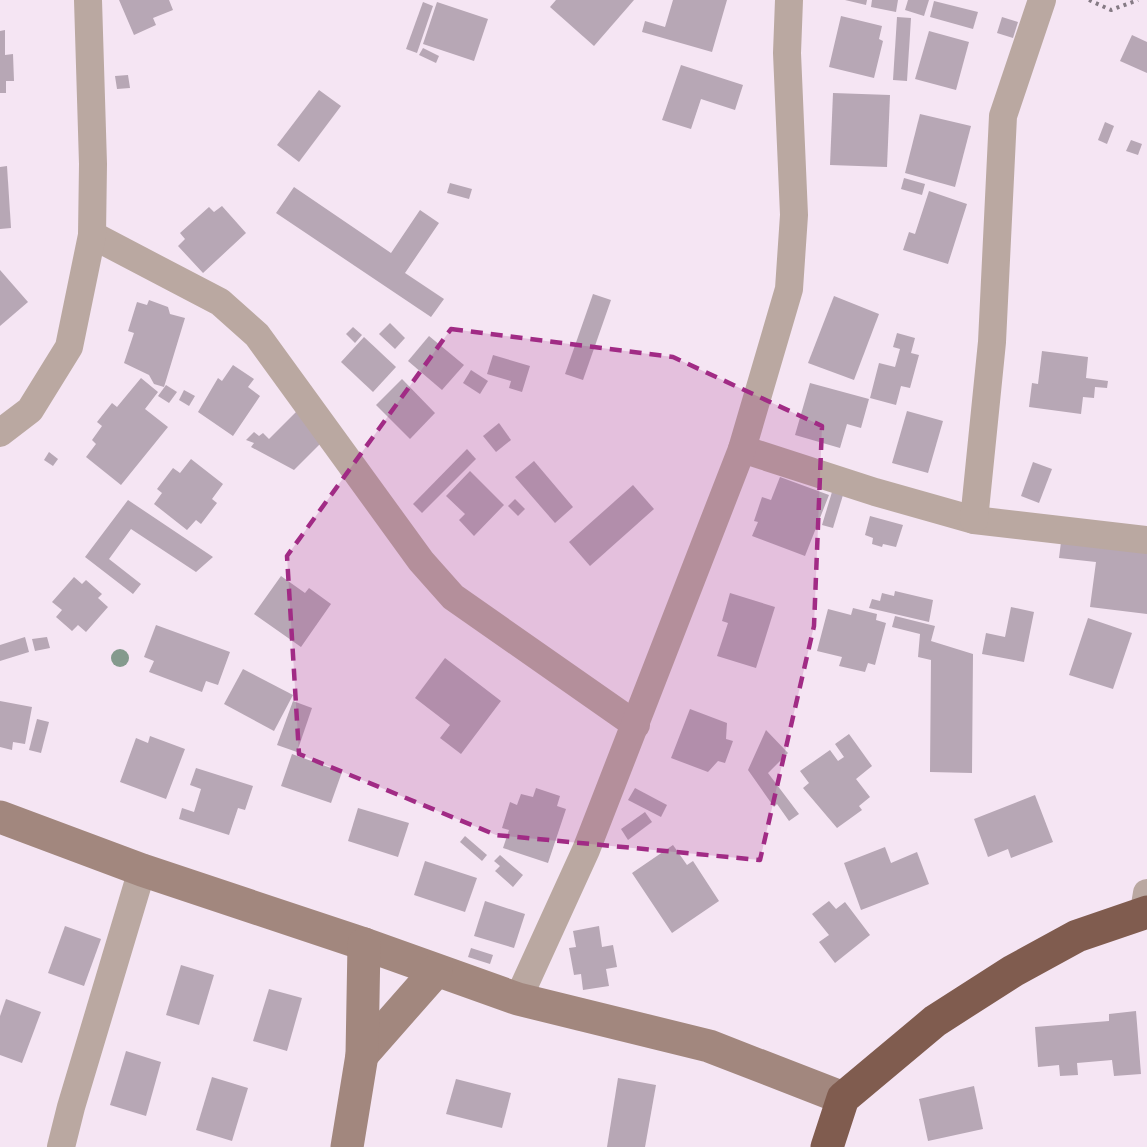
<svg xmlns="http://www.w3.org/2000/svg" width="1147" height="1147" font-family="Barlow,sans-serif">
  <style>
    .building { fill: #b7a7b5 }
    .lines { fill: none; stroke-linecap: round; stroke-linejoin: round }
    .path { stroke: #857a84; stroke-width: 4; stroke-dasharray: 3 4.5; stroke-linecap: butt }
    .street { stroke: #baa8a1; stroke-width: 28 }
    .secondary { stroke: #a2877e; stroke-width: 33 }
    .highway { stroke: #805c4f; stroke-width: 33 }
    .tree { fill: #849a8d }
    .marked { fill: #a12b85; fill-opacity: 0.2; stroke: #a12b85; stroke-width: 4.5; stroke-dasharray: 12 8; stroke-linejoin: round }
  </style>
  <rect width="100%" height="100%" fill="#f5e5f3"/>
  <g class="building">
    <path d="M119,0h50l4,10 -20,8 3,7 -22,10z"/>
    <path d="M556,0h78l-40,46 -44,-39z"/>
    <path d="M673,0h54l-15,52 -70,-20 3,-11 20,6z"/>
    <path d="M845,0h22l-1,5z"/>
    <path d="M872,0h26l-2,12 -25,-5z"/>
    <path d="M908,0h21l-5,16 -19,-6z"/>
    <path d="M934,1l44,11 -5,17 -43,-12z"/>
    <path d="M423,2l10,4 -16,47 -11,-4z"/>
    <path d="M437,2l51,17 -14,42 -51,-17z"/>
    <path d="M841,16l41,10 -3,13 4,2 -9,37 -45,-11z"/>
    <path d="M897,17l14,1 -4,63 -14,-1z"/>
    <path d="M1002,17l16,5 -5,16 -16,-5z"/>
    <path d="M5,30v25l8,-1 1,27h-8v12h-6v-62z"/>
    <path d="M929,31l40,11 -13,48 -41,-11z"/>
    <path d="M1132,35l15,7v31l-27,-12z"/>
    <path d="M423,48l16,8 -3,7 -17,-8z"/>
    <path d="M681,65l62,20 -8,25 -34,-11 -10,30 -29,-9z"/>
    <path d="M128,75l2,13 -13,1 -2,-13z"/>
    <path d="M319,90l22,16 -42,56 -22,-17z"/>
    <path d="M833,93l57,2 -3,72 -57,-2z"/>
    <path d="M920,114l51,12 -16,61 -50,-14z"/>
    <path d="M1105,122l9,4 -7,18 -9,-4z"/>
    <path d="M1131,140l11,4 -4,11 -12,-4z"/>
    <path d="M7,166l4,62 -11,1v-62z"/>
    <path d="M904,178l21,6 -3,11 -21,-6z"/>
    <path d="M450,183l22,6 -3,10 -22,-6z"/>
    <path d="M294,187l97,66 29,-43 19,13 -34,50 39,26 -13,18 -155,-104z"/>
    <path d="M929,191l38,13 -19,60 -45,-14 6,-18 6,2z"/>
    <path d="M222,206l24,27 -43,40 -25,-27 7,-7 -5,-6 29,-26 5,5z"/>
    <path d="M0,270l28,32 -28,24z"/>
    <path d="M593,294l18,6 -28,80 -18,-6z"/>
    <path d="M834,296l45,18 -25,66 -46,-17z"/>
    <path d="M149,300l19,7 2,7 15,4 -21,69 -10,-3 -5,-9 -25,-12 10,-30 -6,-2 9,-29 10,3z"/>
    <path d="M390,323l15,15 -10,11 -16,-15z"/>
    <path d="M353,327l9,8 -7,8 -9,-9z"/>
    <path d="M897,333l18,5 -4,15 8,2 -9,33 -9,-2 -5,19 -26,-7 9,-35 16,4 5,-18 -7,-2z"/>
    <path d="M429,336l35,29 -22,25 -34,-29z"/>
    <path d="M364,337l32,30 -23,25 -32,-30z"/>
    <path d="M1042,351l46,6 -2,21 22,3 -1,7 -12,-1 -1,11 -11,-1 -2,17 -52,-7 3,-24 6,1z"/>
    <path d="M493,355l37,11 -8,26 -13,-4 2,-7 -24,-7z"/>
    <path d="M233,365l21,14 -6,8 12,9 -27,40 -35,-24 20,-34 4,3z"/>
    <path d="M471,370l17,11 -8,13 -17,-11z"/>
    <path d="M141,378l17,14 -13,17 23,18 -47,58 -35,-28 10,-13 -4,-4 10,-14 -5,-4 15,-19 5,4z"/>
    <path d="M402,379l33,34 -25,26 -34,-34z"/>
    <path d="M810,383l59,16 -8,29 -14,-4 -7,24 -45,-13z"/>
    <path d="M166,385l11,7 -8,11 -11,-7z"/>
    <path d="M184,390l11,6 -6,10 -10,-6z"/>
    <path d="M299,409l21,35 -26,26 -43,-23 3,-4 -8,-3 8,-8 5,4 4,-3 6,6z"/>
    <path d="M907,411l36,10 -15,52 -36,-10z"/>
    <path d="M499,423l12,17 -15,12 -13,-16z"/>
    <path d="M467,449l9,10 -54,54 -9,-9z"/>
    <path d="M49,452l9,7 -5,7 -9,-6z"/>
    <path d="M191,459l32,25 -11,15 5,4 -16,21 -5,-4 -9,10 -33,-26 8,-11 -5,-4 16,-21 7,5z"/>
    <path d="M534,461l39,46 -18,16 -40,-46z"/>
    <path d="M1033,462l19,7 -13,34 -18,-7z"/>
    <path d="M470,471l34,34 -30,31 -15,-16 6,-6 -19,-18z"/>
    <path d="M780,477l49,18 -24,61 -53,-20 6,-14 -4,-1 8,-24 9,3z"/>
    <path d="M633,485l21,24 -64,57 -21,-24z"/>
    <path d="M832,492l11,3 -10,33 -11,-3z"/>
    <path d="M515,499l10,10 -7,7 -10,-10z"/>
    <path d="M128,500l85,57 -17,15 -65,-43 -22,30 32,25 -8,10 -48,-37z"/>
    <path d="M870,516l33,9 -7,22 -13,-3 -1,3 -10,-3 1,-6 -8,-3z"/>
    <path d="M1061,542l86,10v62l-57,-7 6,-45 -37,-4z"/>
    <path d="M281,576l24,17 4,-5 22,16 -30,43 -47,-33z"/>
    <path d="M74,577l8,7 4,-4 16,14 -4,4 10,9 -22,25 -8,-7 -6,6 -16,-14 6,-7 -10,-8z"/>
    <path d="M895,591l38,9 -4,22 -60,-14 3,-9 8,2 2,-8 12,3z"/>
    <path d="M730,593l45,14 -19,61 -39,-12 11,-33 -6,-2z"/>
    <path d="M1011,607l23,5 -10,50 -42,-8 4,-21 19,4z"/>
    <path d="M853,608l24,6 -1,6 10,3 -11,42 -7,-2 -3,9 -26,-6 3,-9 -25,-6 11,-42 23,6z"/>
    <path d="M895,616l40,10 -4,15 42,13 -1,119 -42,-1 1,-112 -13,-3 2,-23 -28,-7z"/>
    <path d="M1088,618l44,15 -19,56 -44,-14z"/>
    <path d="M156,625l74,27 -12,33 -12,-4 -4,11 -53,-20 5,-11 -10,-4z"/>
    <path d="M25,637l4,15 -29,9v-16z"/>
    <path d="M47,637l3,11 -15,3 -3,-12z"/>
    <path d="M445,658l56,43 -40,53 -21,-16 10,-13 -35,-27z"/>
    <path d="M243,669l50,26 -19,36 -50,-27z"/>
    <path d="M0,701l32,6 -7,37 -12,-2 -1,8 -12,-3z"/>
    <path d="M293,701l19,7 -15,44 -20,-7z"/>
    <path d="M690,709l37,14 -1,16 7,2 -8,22 -7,-2 -10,11 -37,-14z"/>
    <path d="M37,719l12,3 -8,31 -12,-3z"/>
    <path d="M766,730l22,23 -20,20 31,41 -10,7 -12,-17 -3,3 -26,-37z"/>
    <path d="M849,734l23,32 -16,13 14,18 -11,9 3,4 -25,18 -34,-40 6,-5 -9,-12 30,-21 8,11 6,-4 -9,-13z"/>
    <path d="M150,736l35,13 -19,50 -46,-17 16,-44 12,5z"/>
    <path d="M292,754l50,18 -11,31 -50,-17z"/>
    <path d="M196,768l57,18 -8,24 -7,-2 -9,27 -50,-16 3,-11 12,4 7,-23 -11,-4z"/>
    <path d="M536,788l24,8 -3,10 9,3 -18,54 -45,-15 6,-18 -7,-2 8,-26 7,3 4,-11 12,3z"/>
    <path d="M635,788l32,17 -6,12 -33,-17z"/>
    <path d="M1035,795l18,47 -42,16 -3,-9 -20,8 -14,-38z"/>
    <path d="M358,808l51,15 -11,34 -50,-16z"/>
    <path d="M645,812l7,10 -24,18 -7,-11z"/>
    <path d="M465,836l22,19 -5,6 -22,-19z"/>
    <path d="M673,845l14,20 6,-4 26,40 -47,32 -40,-60z"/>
    <path d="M885,847l6,16 26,-11 12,32 -68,26 -17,-47z"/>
    <path d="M500,855l23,20 -10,12 -18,-16 5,-5 -6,-5z"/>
    <path d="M425,861l52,17 -12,34 -51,-17z"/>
    <path d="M485,901l40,13 -11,34 -40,-12z"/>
    <path d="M829,901l7,8 9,-7 25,33 -35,28 -16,-21 10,-7 -17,-21z"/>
    <path d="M65,926l36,13 -17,47 -36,-13z"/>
    <path d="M599,926l3,21 11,-2 4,22 -11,2 3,17 -26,4 -2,-16 -7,1 -5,-27 7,-1 -3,-16z"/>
    <path d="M471,948l22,7 -3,9 -22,-7z"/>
    <path d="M181,965l33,10 -15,50 -33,-10z"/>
    <path d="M269,989l33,9 -15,53 -34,-10z"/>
    <path d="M6,999l35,13 -19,51 -22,-8v-39z"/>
    <path d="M1136,1011l5,63 -27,2 -2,-16 -35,3 1,12 -18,1 -1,-11 -21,2 -3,-40 74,-6v-7z"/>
    <path d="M126,1051l35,11 -15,54 -36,-11z"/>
    <path d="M212,1077l36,11 -16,53 -36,-11z"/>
    <path d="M618,1078l38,7 -11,62h-38z"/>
    <path d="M456,1079l55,14 -9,35 -56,-14z"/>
    <path d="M974,1086l9,43 -55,12 -9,-42z"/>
  </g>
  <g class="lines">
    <path class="path" d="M1089,0l22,10 27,-10"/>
    <g class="street">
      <path d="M92,235l128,67 37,33 164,226 32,36 183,128"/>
      <path d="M0,433l30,-23 39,-63 23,-112 1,-71 -5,-164"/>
      <path d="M742,449l133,43 99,28 173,20"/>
      <path d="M974,520l18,-178 11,-226 39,-116"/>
      <path d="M1144,911l3,-18"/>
      <path d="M518,999l68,-149 156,-401 47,-160 5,-74 -7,-162 2,-53"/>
      <path d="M61,1147l10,-40 71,-237"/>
    </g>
    <g class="secondary">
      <path d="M0,817l142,53 222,74 154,55 191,47 134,52"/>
      <path d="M362,1055l74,-84"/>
      <path d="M347,1147l15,-92 2,-111"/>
    </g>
    <path class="highway" d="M827,1147l16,-49 92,-77 78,-50 64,-35 70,-24"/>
  </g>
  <circle class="tree" cx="120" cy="658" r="9"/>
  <path class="marked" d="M451,329l222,28 149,69 -8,200 -54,234 -264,-25 -197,-81 -12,-198z"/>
</svg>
